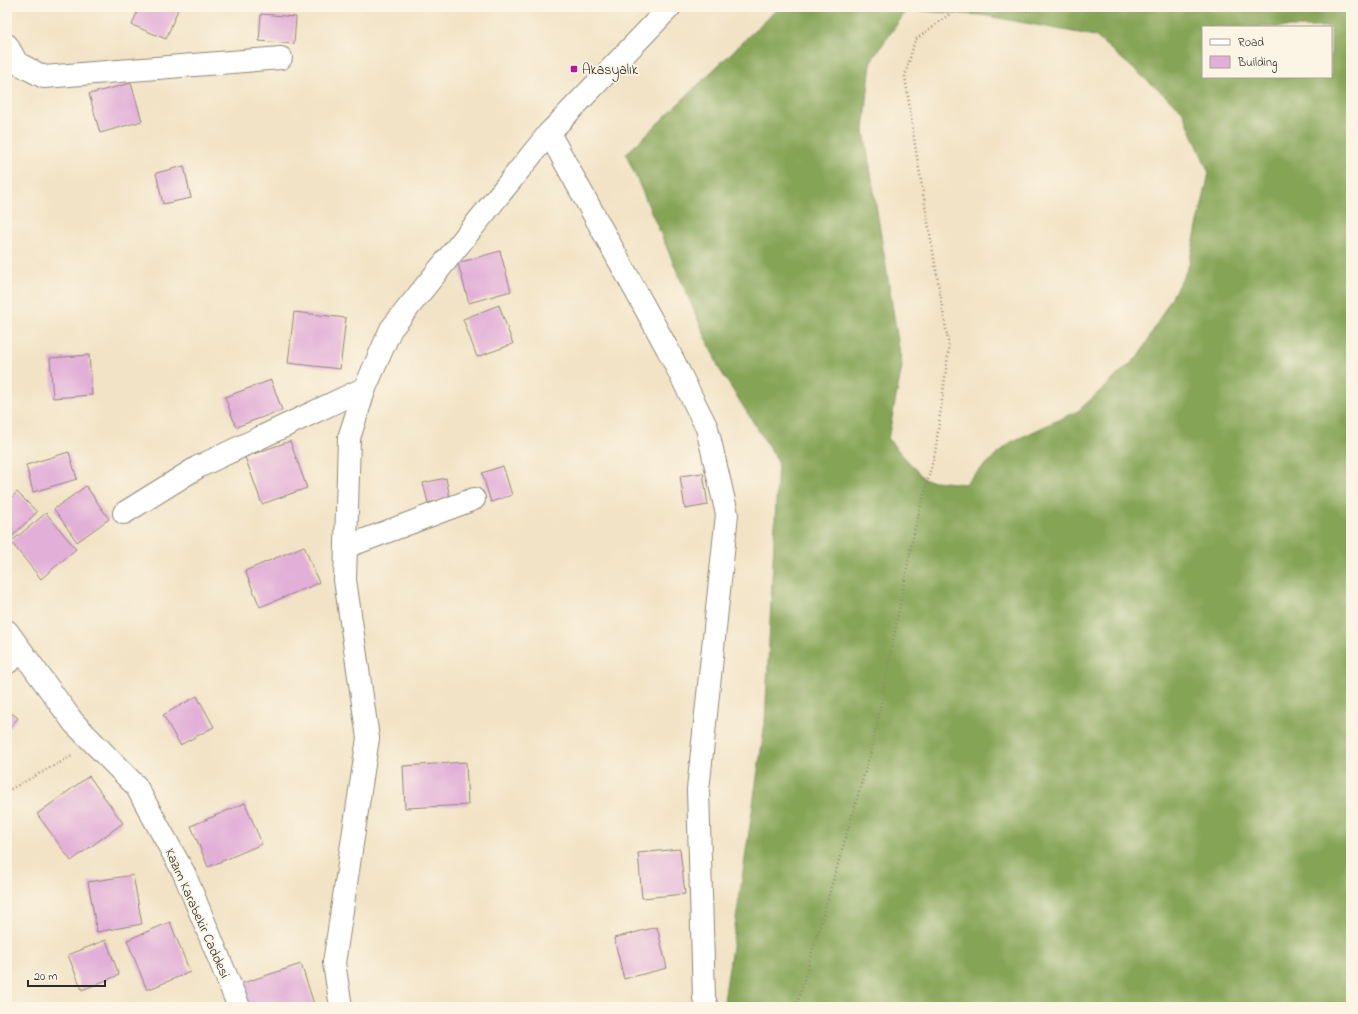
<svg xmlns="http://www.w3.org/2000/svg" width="1358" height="1014" font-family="'Indie Flower',sans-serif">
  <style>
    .forest { fill: #86a457; stroke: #586841; fill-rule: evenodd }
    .building { fill: #e2afd8 }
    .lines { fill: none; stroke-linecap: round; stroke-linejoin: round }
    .minor-casing { stroke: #8e8778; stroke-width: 24 }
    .path { stroke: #8e8778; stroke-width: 2.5; stroke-dasharray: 1 3; stroke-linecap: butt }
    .minor { stroke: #fff; stroke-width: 22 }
    .poi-dot { fill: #b5179e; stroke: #fcf5e5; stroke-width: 1.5 }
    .labels { text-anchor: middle; stroke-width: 3.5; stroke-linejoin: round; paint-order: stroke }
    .poi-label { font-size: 14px; fill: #2b2b2b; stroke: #fcf5e5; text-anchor: start }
    .street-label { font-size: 14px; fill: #2b2b2b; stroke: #fcf5e5 }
  </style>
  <rect width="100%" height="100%" fill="#fcf5e5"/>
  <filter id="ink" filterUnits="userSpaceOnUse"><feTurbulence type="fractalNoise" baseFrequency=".025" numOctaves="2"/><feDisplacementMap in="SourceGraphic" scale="8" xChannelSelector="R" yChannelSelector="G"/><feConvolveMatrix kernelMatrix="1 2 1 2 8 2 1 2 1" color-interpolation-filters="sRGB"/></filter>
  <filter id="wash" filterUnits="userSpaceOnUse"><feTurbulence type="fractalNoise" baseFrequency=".012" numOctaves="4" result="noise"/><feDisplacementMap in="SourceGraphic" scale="16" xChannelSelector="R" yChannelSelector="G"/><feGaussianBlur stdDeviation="0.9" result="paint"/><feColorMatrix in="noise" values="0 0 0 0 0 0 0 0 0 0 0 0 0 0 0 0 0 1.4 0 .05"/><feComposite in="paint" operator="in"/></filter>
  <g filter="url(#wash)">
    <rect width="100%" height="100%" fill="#f2e3c6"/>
    <path class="forest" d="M779,7h572v1000h-620l-7,-6 41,-278 13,-262 -58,-91 -94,-216zM907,10l75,5 113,21 87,74 27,63 -21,95 -49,88 -61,55 -67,31 -47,42 -39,-4 -37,-41 14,-73 -38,-236 7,-69zM1203,27h128v50h-128z"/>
    <g id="blocks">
      <g class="building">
        <path d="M139,7h40l-13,32 -34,-14z"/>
        <path d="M261,14l35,3 -2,27 -35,-3z"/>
        <path d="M131,83l11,38 -42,12 -11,-39z"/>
        <path d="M184,166l7,32 -28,6 -7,-31z"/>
        <path d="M500,251l11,40 -42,12 -11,-40z"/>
        <path d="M499,305l14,39 -36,13 -14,-38z"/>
        <path d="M294,312l52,6 -6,51 -52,-6z"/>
        <path d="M89,355l3,40 -39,3 -3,-40z"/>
        <path d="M271,380l11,30 -46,17 -11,-30z"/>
        <path d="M290,441l17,47 -45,16 -17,-47z"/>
        <path d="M69,452l8,27 -44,13 -7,-27z"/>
        <path d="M503,466l9,29 -21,7 -9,-29z"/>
        <path d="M703,473l5,32 -23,4 -5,-33z"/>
        <path d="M446,478l4,20 -22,5 -5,-20z"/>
        <path d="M86,486l23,33 -32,23 -23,-33z"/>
        <path d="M17,492l20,20 -30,29v-39z"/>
        <path d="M46,513l30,36 -35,30 -30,-37z"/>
        <path d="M304,546l15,37 -59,24 -15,-36z"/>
        <path d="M197,696l17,31 -34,18 -17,-30z"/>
        <path d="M7,710l11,8 -11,13z"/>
        <path d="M466,762l2,43 -63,3 -2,-42z"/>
        <path d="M89,776l34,47 -52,38 -34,-47z"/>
        <path d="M245,803l17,41 -54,23 -17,-41z"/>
        <path d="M680,849l5,45 -43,4 -4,-45z"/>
        <path d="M133,875l9,49 -45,8 -9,-50z"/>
        <path d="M170,922l20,50 -43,18 -20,-50z"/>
        <path d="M657,927l10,41 -43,11 -10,-41z"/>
        <path d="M106,940l13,35 -37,15 -14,-35z"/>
        <path d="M301,964l14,43h-71l-7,-22z"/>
      </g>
    </g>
  </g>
  <g filter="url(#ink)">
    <use href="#blocks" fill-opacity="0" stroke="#8e8778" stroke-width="1"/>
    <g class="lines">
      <defs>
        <g id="minor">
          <path d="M7,45l10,18 27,14 237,-19"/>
          <path d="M549,133l118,215 40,80 20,86 -29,276 6,208 3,9"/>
          <path d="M124,513l74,-46 167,-79"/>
          <path d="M346,547l128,-48"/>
          <path d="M7,631l67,92 62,63 48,87 55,134"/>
          <path d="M7,663l15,-11"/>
          <path d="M341,1007l-7,-44 34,-225 -23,-158 4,-142 16,-50 26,-59 158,-196 121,-126"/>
        </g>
      </defs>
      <use href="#minor" class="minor-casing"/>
      <g class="path">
        <path d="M7,791l65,-35"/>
        <path d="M796,1007l77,-263 41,-212 21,-79 14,-106 -34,-202 -10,-69 10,-36 40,-30 70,1 37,-4"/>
      </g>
      <use href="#minor" class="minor"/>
    </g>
  </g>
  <rect class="poi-dot" x="570" y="65" width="8" height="8" rx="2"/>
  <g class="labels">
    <g class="poi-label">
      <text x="582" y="74">Akasyalık</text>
    </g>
    <g class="street-label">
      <text transform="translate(198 913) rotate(66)" y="5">Kazım Karabekir Caddesi</text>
    </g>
  </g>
  <rect width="1358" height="1014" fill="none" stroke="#fcf5e5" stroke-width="24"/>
  <rect x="1202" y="26" width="130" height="52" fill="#fcf5e5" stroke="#a8a49b"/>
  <rect x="1210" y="39" width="20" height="6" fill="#ffffff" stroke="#a8a49b"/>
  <text x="1238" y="46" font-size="12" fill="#2b2b2b">Road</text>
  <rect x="1210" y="56" width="20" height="12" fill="#e2afd8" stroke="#a8a49b"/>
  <text x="1238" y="66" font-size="12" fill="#2b2b2b">Building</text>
  <path d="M28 980v6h77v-6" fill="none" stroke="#2b2b2b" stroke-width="2"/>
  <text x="34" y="980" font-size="12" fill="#2b2b2b" stroke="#fcf5e5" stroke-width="3" paint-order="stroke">20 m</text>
</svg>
